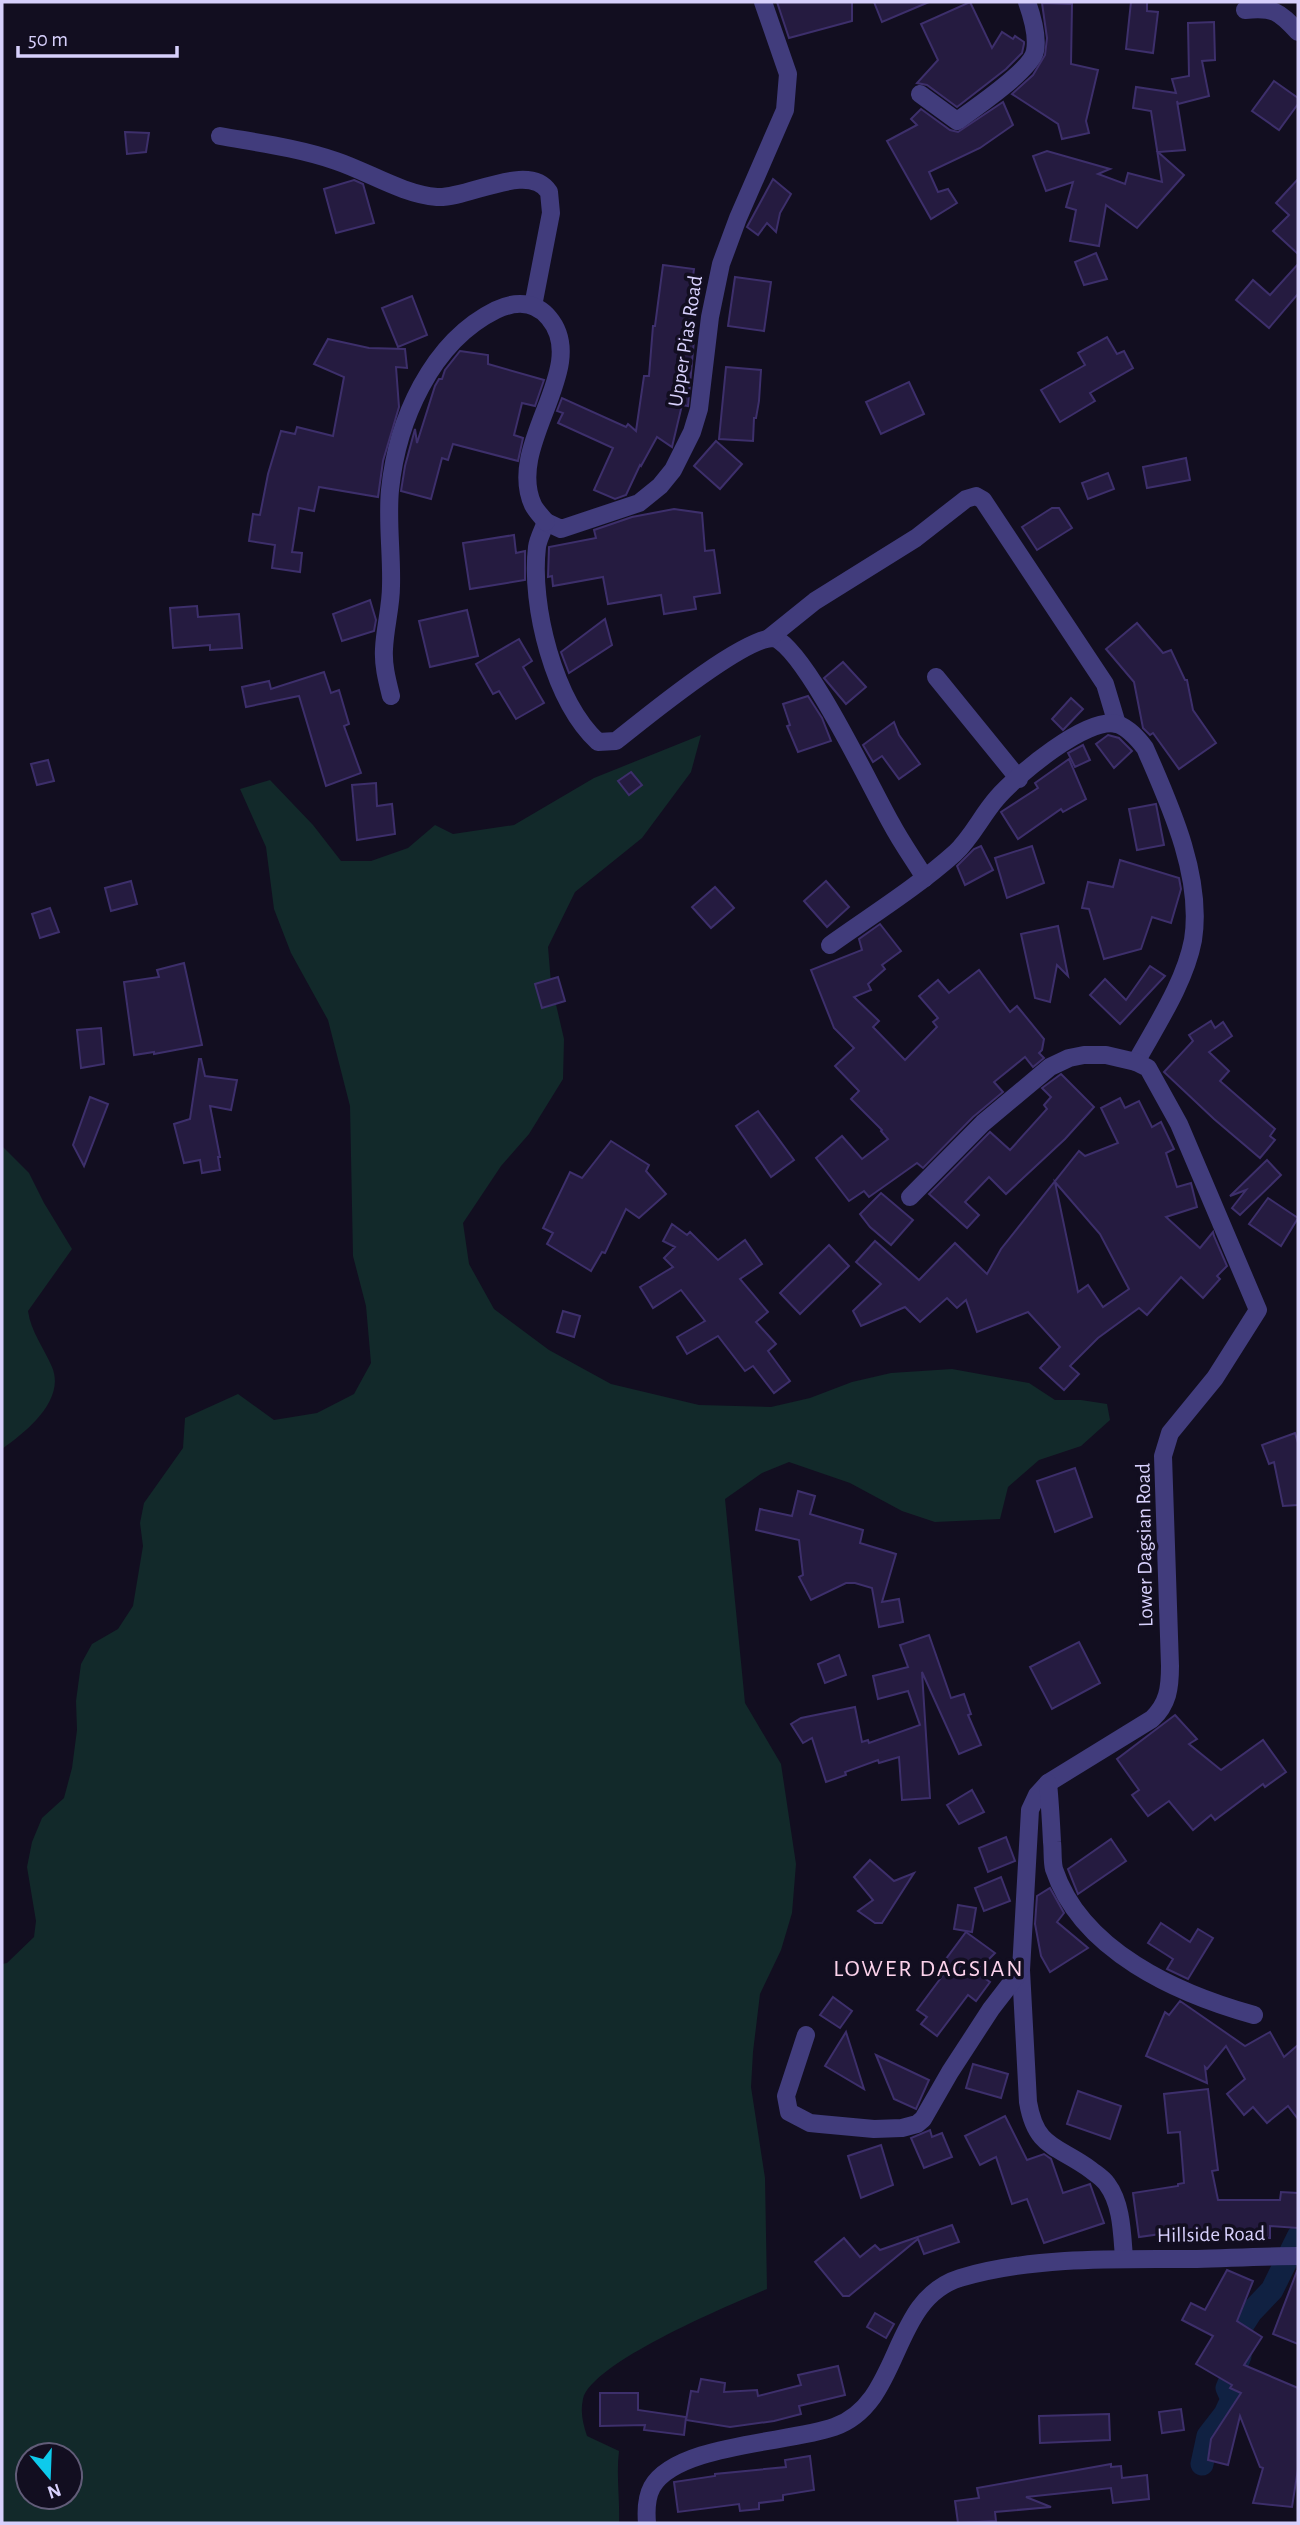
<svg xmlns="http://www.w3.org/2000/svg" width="1300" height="2525" font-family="'Alegreya Sans',sans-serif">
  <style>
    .green { fill: #12292a; fill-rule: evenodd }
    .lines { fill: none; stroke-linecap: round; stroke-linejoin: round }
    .canal { stroke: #102142; stroke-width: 23 }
    .building { fill: #251b40; stroke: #3d2f6b; stroke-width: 2; fill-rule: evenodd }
    .minor { stroke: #413c7c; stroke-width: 18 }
    .labels { text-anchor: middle; stroke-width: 7; stroke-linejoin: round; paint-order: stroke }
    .street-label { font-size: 21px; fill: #d7d0fc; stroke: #120e20 }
    .quarter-label { font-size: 24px; letter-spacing: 2px; fill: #fcd2eb; stroke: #120e20 }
  </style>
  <rect width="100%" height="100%" fill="#120e20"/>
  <g class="green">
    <path d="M701,735l-10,37 -49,66 -67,54 -27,55 3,36 13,56 -1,40 -34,55 -28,32 -38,57 6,41 25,45 55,41 62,34 88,21 72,2 39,-9 42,-16 39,-9 61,-4 77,14 26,17h26l26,4 3,16 -29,26 -42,14 -31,27 -8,32 -65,3 -33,-11 -52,-28 -61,-21 -27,11 -37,26 20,204 36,61 15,100 -4,49 -11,37 -21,44 -7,58 -2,35 14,91 2,111c-37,16 -175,73 -184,110 -3,13 0,25 4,37l32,15c-3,24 1,48 0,72h-617v-559l5,-1 27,-26 2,-16 -9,-54 5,-25 10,-24 22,-20 8,-30 5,-38 -1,-29 5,-37 11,-20 26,-15 15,-23 10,-60 -3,-23 4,-20 39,-55 2,-30 53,-24 36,26 43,-7 37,-19 17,-31 -5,-57 -13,-50 -3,-150 -22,-86 -37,-67 -17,-44 -8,-62 -26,-58 30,-9 43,45 28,36h30l37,-13 27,-23 18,9 61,-9 80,-47zM28,2455h42v42h-42z"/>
    <path d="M2,1146l27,27 15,30 28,46 -44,62c3,21 16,37 24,56 14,33 -26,65 -50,82z"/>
  </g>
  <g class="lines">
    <path class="canal" d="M1202,2464l6,-28 17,-22 7,-15 -5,-11 13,-32 -6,-10 8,-20 9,-14 21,-22 26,-53"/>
  </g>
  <g class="building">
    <path d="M777,2h75v19l-63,17z"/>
    <path d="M874,2h55l-47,20z"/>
    <path d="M970,2l22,46 10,-16 11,7 2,-3 9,6v2l-2,9 -16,16 -49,38 -30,-22 -10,-2 21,-23 -17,-36z"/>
    <path d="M1131,2h16v9l11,1 -5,41 -27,-4z"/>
    <path d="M1042,3l30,1 -1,60 27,6 -12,51 3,12 -27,6 -4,-15 -46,-30 21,-19 12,-20 2,-17z"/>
    <path d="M1214,22l1,38 -13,1 7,35 -31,8 -1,-3 8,49 -27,2 26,23 -47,53 -31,-23 -7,41 -29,-5 6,-31 -10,-3 7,-25 -27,9 -13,-35 14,-5 63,18 -12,5 27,10 3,-11 34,9 -11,-71 -18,-3 3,-21 40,6 -4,-14 17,-3 -1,-53z"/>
    <path d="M1274,81l24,17v6l-19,26 -27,-19z"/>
    <path d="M1003,102l10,23 -33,23 -51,24 9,20 10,-3 9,14 -26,16 -44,-78 30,-16 -6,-6 10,-10 29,21 8,2z"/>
    <path d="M125,132l24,1 -3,19 -19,2z"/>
    <path d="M773,179l18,15 -11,19 -4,19 -9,-9 -9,12 -11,-8z"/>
    <path d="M1298,179v75l-25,-23 16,-16 -13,-12z"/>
    <path d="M354,180l9,4 11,39 -38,10 -12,-44z"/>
    <path d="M1096,253l11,26 -23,6 -9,-23z"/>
    <path d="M1298,264v30l-29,34 -33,-28 17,-20 17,15z"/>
    <path d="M663,265l31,4 -3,23h4l-5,37h5l-7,77 -6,-1 -10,42 -15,-10 -16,29 -1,-1 -14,30 -11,4 -21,-9 19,-42 -55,-25 5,-10 -6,-2 5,-13 64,29 2,-3 8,7 8,-55h5l4,-50h2z"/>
    <path d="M735,277l36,5 -7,49 -36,-5z"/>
    <path d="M412,296l15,39 -29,12 -16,-39z"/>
    <path d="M1107,337l10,17 7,-3 9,17 -43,25 5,8 -35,21 -19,-32 44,-25 -7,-12z"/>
    <path d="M328,339l41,9 36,1 2,19 -11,-1 3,40 -16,54 -5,36 -59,-10 -5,24 -15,-3 -7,44 10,1 -2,19 -28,-4 3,-23 -26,-4 4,-27 7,1 8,-41 13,-43 14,3 2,-7 36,9 11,-59 -30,-13z"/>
    <path d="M460,351l28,4v9l56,16 -9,26 -13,-3 -8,32 9,3 -5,23 -65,-17 -5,16 -6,-2 -11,41 -30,-8 4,-25 10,-37 2,14 18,-57 4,-7h3l3,-9z"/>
    <path d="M726,367l35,3 -2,31 -3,17h-2l-1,23 -34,-2z"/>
    <path d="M909,382l15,32 -43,20 -15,-32z"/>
    <path d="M716,441l26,23 -22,25 -26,-23z"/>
    <path d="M1186,458l4,22 -43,8 -4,-21z"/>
    <path d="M1108,473l6,16 -26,10 -6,-16z"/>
    <path d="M1052,508h7l13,20 -35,22 -15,-23z"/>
    <path d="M674,509l28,4 3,38 9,-1 6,43 -26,4 2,12 -32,5 -3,-19 -53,9 -5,-27 -50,9 -1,-10 -4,1 1,-30 47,-9 -2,-8 38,-13z"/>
    <path d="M514,535l2,18 9,-2v29l-55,9 -7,-46z"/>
    <path d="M370,600l6,20 -2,11 -32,10 -9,-27z"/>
    <path d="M197,606l1,11 41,-3 3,34 -32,2v-5l-37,3 -3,-40z"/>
    <path d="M467,610l11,46 -48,11 -11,-46z"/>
    <path d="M605,619l7,26 -43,28 -8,-21z"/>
    <path d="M1137,623l26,30 8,-3 14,30h2l6,30 23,33 -37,26 -26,-36 -3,2 -7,-7 -9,-46 -28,-33z"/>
    <path d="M519,639l13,22 -9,6 21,36 -28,16 -17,-28 -6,3 -17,-30z"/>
    <path d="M843,662l23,25 -20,17 -22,-26z"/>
    <path d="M324,672l7,21 8,-3 10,34 -5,2 17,47 -35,13 -27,-90 -53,11 -4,-20 27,-6 2,8z"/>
    <path d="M808,696l14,22 9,23 -33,11 -11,-26 3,-1 -7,-21z"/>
    <path d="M1071,698l12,11 -20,21 -11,-11z"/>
    <path d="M894,722l5,13 21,29 -21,15 -17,-23 -9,6 -10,-17z"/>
    <path d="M1108,735l11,3 13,13 -18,17 -18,-24z"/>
    <path d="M1083,745l7,15 -15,7 -7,-14z"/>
    <path d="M1069,759l17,40 -23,13 -2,-3 -43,30 -17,-27 37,-24 -3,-5z"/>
    <path d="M48,760l6,21 -17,4 -6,-21z"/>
    <path d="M631,772l11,13 -13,10 -11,-14z"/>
    <path d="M376,783l1,23 15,-2 3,30 -38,6 -5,-55z"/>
    <path d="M1156,804l8,41 -27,5 -8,-41z"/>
    <path d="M981,846l12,24 -28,15 -8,-19 17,-17z"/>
    <path d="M1032,846l12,37 -37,15 -12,-40z"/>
    <path d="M1120,860l59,18 2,11 -10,34 -19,-6 -11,32 -37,10 -15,-50 -7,-1 6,-26 25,5z"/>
    <path d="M131,881l6,23 -26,7 -6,-23z"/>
    <path d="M826,881l23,26 -22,20 -23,-26z"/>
    <path d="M715,887l19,21 -23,20 -19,-21z"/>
    <path d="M50,908l9,24 -19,6 -8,-24z"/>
    <path d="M880,924l21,27 -19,14 3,4 -17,15 3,6 -17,7 25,24 -6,6 32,33 32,-33 -4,-5 5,-4 -19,-22 19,-16 11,13 30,-23 31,42 7,-6 27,33 -2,11 -3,3 5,5 -11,9 -8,-10 -31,25 9,10 -30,25 -50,51 -6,-5 -48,34 -5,-6 -15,10 -33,-43 26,-22 20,23 26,-20 -7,-8 1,-1 -31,-31 8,-8 -24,-25 19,-18 -20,-20 -23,-58 51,-20 -3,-11z"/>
    <path d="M1058,926l10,50 -11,-11 -7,37 -15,-4 -14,-64z"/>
    <path d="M184,963l18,82 -48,9v-2l-20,3 -10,-73 35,-5 -2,-7z"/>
    <path d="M1150,966l15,10 -45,48 -30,-29 15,-16 21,21z"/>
    <path d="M558,977l7,24 -23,7 -7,-24z"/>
    <path d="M1211,1021l4,7 8,-6 9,14 -23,16 20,19 -9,10 55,48 -5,7 5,4 -15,18 -46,-39 -50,-47 29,-31 -4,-6z"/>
    <path d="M101,1028l3,36 -23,4 -4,-38z"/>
    <path d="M199,1059h2l4,17 32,4 -6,30 -21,-4 10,51h-2l2,13 -18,3 -2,-13 -16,3 -10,-39 16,-5z"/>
    <path d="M1061,1074l33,33 -29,32 -59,55 -17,-17 -24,25 14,13 -12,13 -38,-34 61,-62 20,18 37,-41 -3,-4 7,-8 -9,-9z"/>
    <path d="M90,1097l18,7 -24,62 -11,-21z"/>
    <path d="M1120,1098l5,10 14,-7 13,26 9,-5 13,27 -8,4 11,34 14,-4 6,24 -31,10 34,31 13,-16 1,4 13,30 -10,10 3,3 -17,19 -22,-21 -34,38 -8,-7 -41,30 -28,28 9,8 -15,16 -24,-22 20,-21 -32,-35 -51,20 -11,-32 -9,8 -10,-10 -27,24 -15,-15 -44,19 -8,-15 28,-27 -25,-22 19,-21 44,39 36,-37 32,31 14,-25 78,-98 6,5 33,-13 -17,-35zM1055,1182l45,52 29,55 -26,18 -15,-22 -10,7z"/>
    <path d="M758,1111l36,49 -23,17 -35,-51z"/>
    <path d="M611,1141l38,24 -3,6 20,23 -27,24 -13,-9 -21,44 -3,-1 -11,19 -44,-27 6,-11 -10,-5 27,-56 12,6z"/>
    <path d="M1267,1160l14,15 -41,40 -8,-7 14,-18 -16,6z"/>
    <path d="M881,1193l32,27 -22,25 -21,-18 -10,-13z"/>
    <path d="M1268,1198l30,20 -17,28 -32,-22z"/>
    <path d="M672,1224l15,11 3,-3 28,28 27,-20 17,24 -22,15 28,33 -12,10 20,22 -8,7 22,30 -16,12 -21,-27 -8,5 -27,-35 -31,18 -10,-17 28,-16 -24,-31 -28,18 -13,-21 33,-20 -9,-9 11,-11 -12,-6z"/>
    <path d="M829,1245l20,21 -49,48 -20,-21z"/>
    <path d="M563,1311l17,5 -6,21 -17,-5z"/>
    <path d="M1295,1433l3,10v62l-15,1 -9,-44 -5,2 -7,-19z"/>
    <path d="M1075,1468l17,49 -37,15 -18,-51z"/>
    <path d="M798,1491l17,5 -5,18 53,16 -3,13 36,11 -14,48 17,-3 4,23 -24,5 -7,-39 -17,-5h-9l-35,17 -12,-23 4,-2 -4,-35 -43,-10 4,-21 32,7z"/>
    <path d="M929,1635l22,63 13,-4 7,20 -3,1 13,30 -22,9 -37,-82 8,126 -28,2 -3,-43 -20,6 -1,-3 -33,12 1,3 -20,7 -14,-44 -9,5 -12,-19 10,-6 54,-11 7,35 6,-2 1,3 51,-18 -12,-34 -30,8 -5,-23 35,-9 -8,-22z"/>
    <path d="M1079,1642l21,41 -48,26 -22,-42z"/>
    <path d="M839,1655l7,20 -21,8 -7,-19z"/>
    <path d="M1175,1715l22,24 -8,5 32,26 42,-30 23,32 -21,15 -2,-3 -48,36 -4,-5 -18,15 -24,-29 -21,15 -16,-21 7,-5 -22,-31z"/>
    <path d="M972,1790l12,22 -25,12 -12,-19z"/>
    <path d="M1006,1837l9,24 -27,11 -9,-24z"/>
    <path d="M1111,1839l15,22 -48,33 -10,-25z"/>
    <path d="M870,1860l24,21 20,-8 -32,50h-7l-17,-12 15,-11 -19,-23z"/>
    <path d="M1001,1877l9,24 -26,10 -9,-23z"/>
    <path d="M1050,1888l14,25 -7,9 31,26 -38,24 -9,-16 -6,-32 2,-28z"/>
    <path d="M958,1905l18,3 -4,24 -18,-3z"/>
    <path d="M1161,1923l29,19 8,-13 15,9 -25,41 -21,-10 6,-10 -25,-16z"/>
    <path d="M966,1932l29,21 -19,19 14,10 -14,19 -8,-6 -31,41 -16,-12 6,-7 -10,-7 26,-35 -6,-4z"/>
    <path d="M833,1997l19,14 -12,17 -20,-13z"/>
    <path d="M1180,2001l65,45 25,-14 14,25 14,-12v74l-10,-13 -21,17 -14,-16 -9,8 -17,-21 18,-15 -19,-33 -19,23 -2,-2 2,16 -61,-27 19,-44 4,3z"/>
    <path d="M846,2032l18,57 -39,-23z"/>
    <path d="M876,2055l53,25 -13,29 -22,-10z"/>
    <path d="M973,2064l35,10 -7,24 -35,-10z"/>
    <path d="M1208,2089l10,81 -6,1 6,29h62l1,-8 17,1v35l-28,-2v12h-44v-4l-36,4 -1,-8 -50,7 -6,-44 45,-7v-2l6,-1 -4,-51 -12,1 -4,-39z"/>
    <path d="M1078,2091l43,15 -11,33 -43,-15z"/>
    <path d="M1005,2116l22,44 17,-6 7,5 12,34 27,-9 14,39 -60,20 -17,-44 -15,5 -16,-47 -16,8 -15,-29z"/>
    <path d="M930,2130l2,7 10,-4 10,24 -28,11 -13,-30z"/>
    <path d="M881,2145l12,40 -32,13 -13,-42z"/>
    <path d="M952,2225l7,17 -35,12 -6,-15 -69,57h-6l-28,-34 29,-24 16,19 15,-12 5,5z"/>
    <path d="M1227,2270l26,11 -16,40 25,16 -18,28 54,23v81l-6,38 -39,-4 10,-35 -3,-1 -20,-51 -12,49 -20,-5 3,-21 30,-46 -11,-5 2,-3 -36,-21 17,-28 -31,-16 9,-17 14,7z"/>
    <path d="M1297,2271h1v73l-25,-10z"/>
    <path d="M875,2313l19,11 -8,14 -19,-11z"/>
    <path d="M838,2366l7,29 -46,11 2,8 -27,7 -44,6 -44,-7 5,-29 7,1 3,-13 24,4 -1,9 33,-2 1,6 43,-11 -3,-10z"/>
    <path d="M600,2393h38v17l48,7 -2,18 -40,-5 1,-5 -45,1z"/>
    <path d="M1181,2409l3,21 -22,3 -3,-21z"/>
    <path d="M1109,2414l1,26 -70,3 -1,-27z"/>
    <path d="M810,2456l4,34 -31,5v5l-24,3v6l-19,2 -1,-7 -61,8 -4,-30 41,-6v-2l71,-7 -1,-7z"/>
    <path d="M1111,2464v3l10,-1 1,12 25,-3 2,24 -36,4 -2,-15 -85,9 25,10 -56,5 1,9 -38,2 -3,-22 24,-3 -2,-10z"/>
  </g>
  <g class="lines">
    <g class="minor">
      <path d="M1245,10c28,-3 34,1 53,22"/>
      <path d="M920,94l37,27c17,-12 75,-52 78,-70 3,-15 -3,-35 -8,-49"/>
      <path d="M220,136c39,7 78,12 116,25 33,11 66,33 101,36 31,2 92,-36 112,-5l2,21 -18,93"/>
      <path d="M546,522c-3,8 -8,17 -9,25 -7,59 17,154 61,195l18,-1c28,-22 128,-105 159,-103 33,16 95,148 116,185 10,19 23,37 34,55"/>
      <path d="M546,522l15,7 78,-26 21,-17 13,-16 19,-38 7,-23 11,-92 11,-53 17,-46 47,-108 3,-36 -25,-72"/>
      <path d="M769,638l46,-37 101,-63 50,-39 10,-3 7,4 122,184 12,40"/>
      <path d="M936,677l83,102"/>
      <path d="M391,696c-4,-16 -8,-31 -7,-47 1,-22 7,-42 7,-63 1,-32 -4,-64 -1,-96 7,-69 41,-148 106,-180 19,-9 39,-9 53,8 42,50 -44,126 -16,187 3,6 9,12 13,17"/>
      <path d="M830,945c42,-30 87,-58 125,-92 17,-16 27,-38 42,-55 20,-23 90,-82 120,-74 12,4 21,15 28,24 25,57 58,129 48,192 -8,42 -36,84 -57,122"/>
      <path d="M910,1197l73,-74 67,-56 19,-9 15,-3h22l30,7 12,6 31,56 79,186 -43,68 -45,55 -7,23 7,210c0,22 -2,38 -18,53l-104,64 -11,12 -7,15 -9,160 7,132c8,47 29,43 63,68 5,4 12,8 16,14 15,20 15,50 17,74"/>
      <path d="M1048,1783c2,20 3,39 4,59 1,8 0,19 2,27 27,82 124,125 200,146"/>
      <path d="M806,2035l-20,61 3,16 21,11 10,1 54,5 28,-1 15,-4 6,-5 27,-47 41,-63 30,-39"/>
      <path d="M647,2523c-1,-12 -1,-25 5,-36 24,-43 137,-44 182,-60 69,-24 55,-127 126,-149 73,-22 162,-19 237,-19 34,-1 67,-3 101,-3"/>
    </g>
  </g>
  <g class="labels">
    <g class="street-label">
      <text transform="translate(685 341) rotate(-81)" y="7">Upper Pias Road</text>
      <text transform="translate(1144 1545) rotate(-91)" y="7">Lower Dagsian Road</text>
      <text transform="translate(1211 2234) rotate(-1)" y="7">Hillside Road</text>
    </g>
    <g class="quarter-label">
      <text x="929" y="1976">LOWER DAGSIAN</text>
    </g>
  </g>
  <rect width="1300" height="2525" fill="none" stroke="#d7d0fc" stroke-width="7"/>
  <g transform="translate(49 2476) rotate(161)"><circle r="33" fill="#120e20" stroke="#615c78" stroke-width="2"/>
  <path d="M0-5L12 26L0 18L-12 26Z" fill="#0ecaeb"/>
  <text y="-10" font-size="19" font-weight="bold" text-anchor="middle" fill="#d7d0fc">N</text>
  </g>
  <path d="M18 46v10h159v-10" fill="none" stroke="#d7d0fc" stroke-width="3.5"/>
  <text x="28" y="46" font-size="21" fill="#d7d0fc" stroke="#120e20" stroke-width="5" paint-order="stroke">50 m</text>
</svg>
